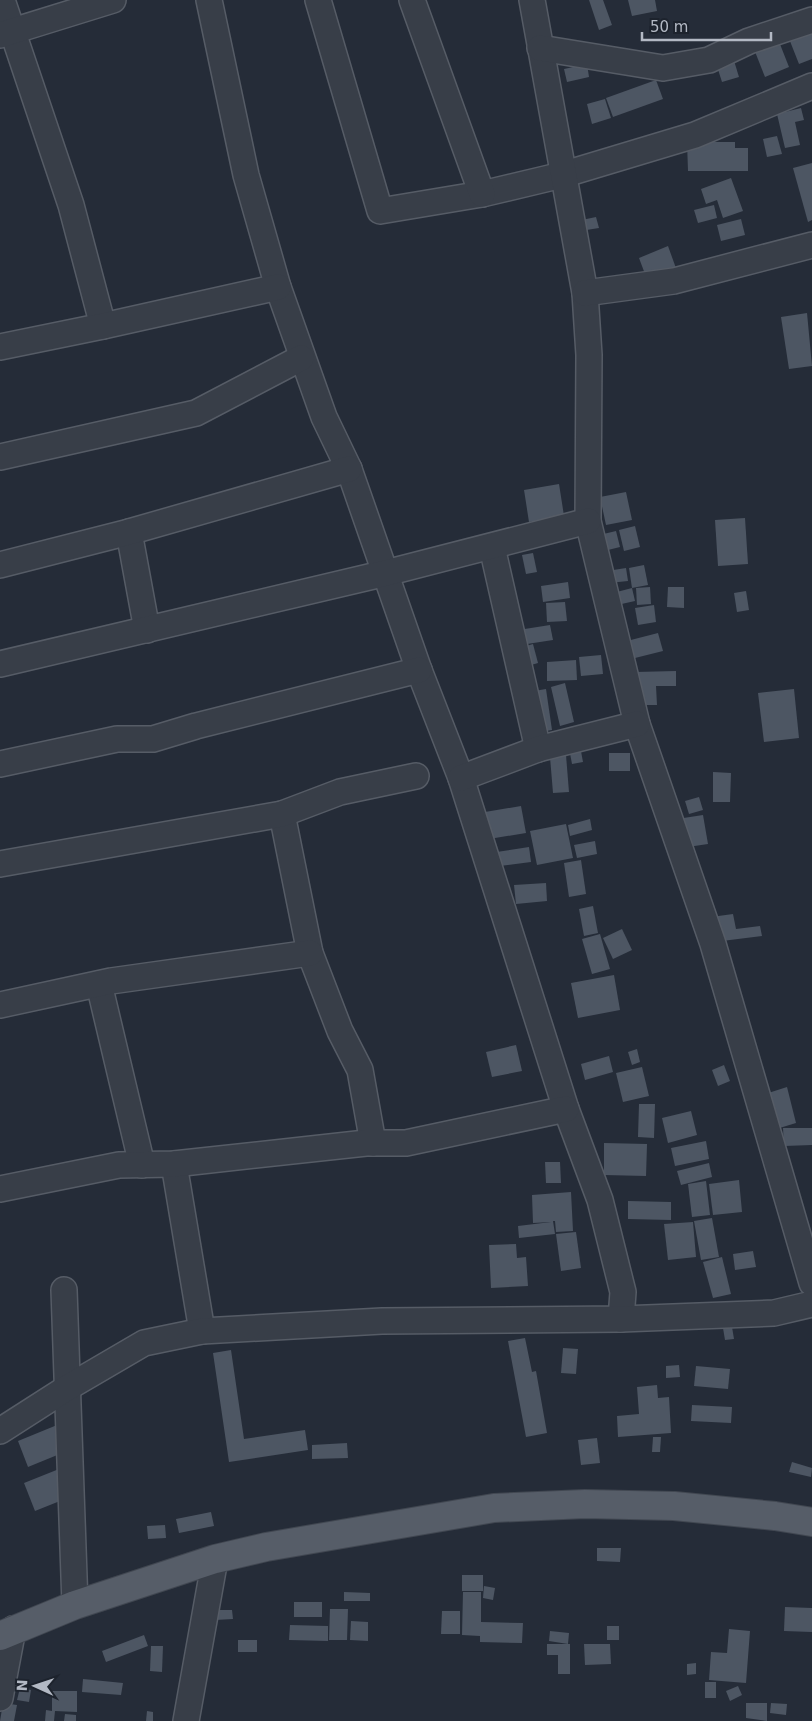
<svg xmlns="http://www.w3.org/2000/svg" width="812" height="1721" font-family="'DejaVu Sans',sans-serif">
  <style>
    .building { fill: #4d5663 }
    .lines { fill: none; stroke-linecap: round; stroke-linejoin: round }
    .minor-casing { stroke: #565c66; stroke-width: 28 }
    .major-casing { stroke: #414751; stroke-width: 30 }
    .minor { stroke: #383e48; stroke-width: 25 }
    .major { stroke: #565d68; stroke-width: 28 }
  </style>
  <rect width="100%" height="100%" fill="#252c38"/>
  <g class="building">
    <path d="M589,0h14l9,25 -13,5z"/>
    <path d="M628,0h27l2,11 -25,5z"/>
    <path d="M812,25v34l-13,5 -13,-33z"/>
    <path d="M776,34l13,33 -24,10 -13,-33z"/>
    <path d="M731,51l8,26 -17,5 -8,-25z"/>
    <path d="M587,64l2,13 -22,5 -3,-13z"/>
    <path d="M656,80l7,19 -50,18 -7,-19z"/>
    <path d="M605,99l6,19 -19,6 -5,-20z"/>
    <path d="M801,108l3,12 -9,2 5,23 -15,3 -8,-34z"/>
    <path d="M777,136l5,18 -15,3 -4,-18z"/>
    <path d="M687,142h48v6h13v23h-60z"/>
    <path d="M812,163v57l-4,2 -15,-54z"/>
    <path d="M731,178l12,33 -20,7 -6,-18 -11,4 -5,-15z"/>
    <path d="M714,205l3,13 -19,5 -4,-13z"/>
    <path d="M596,217l3,11 -19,3 -3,-10z"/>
    <path d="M741,219l4,16 -24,6 -4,-16z"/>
    <path d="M668,246l9,25 -29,11 -9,-24z"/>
    <path d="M807,313l5,53 -23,3 -8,-52z"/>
    <path d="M559,484l5,32 -35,6 -5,-32z"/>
    <path d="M626,492l6,28 -26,5 -6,-28z"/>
    <path d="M745,518l3,46 -30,2 -3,-46z"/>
    <path d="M635,526l5,21 -16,4 -5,-21z"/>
    <path d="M616,531l4,16 -20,5 -5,-16z"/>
    <path d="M533,553l4,19 -11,2 -4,-19z"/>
    <path d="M644,565l4,20 -16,3 -3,-20z"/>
    <path d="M626,568l2,13 -19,2 -2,-12z"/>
    <path d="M568,582l2,16 -27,4 -2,-16z"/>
    <path d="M650,587l1,17 -14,1 -1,-17z"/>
    <path d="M668,587h16v21l-17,-1z"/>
    <path d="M632,588l3,13 -18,4 -4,-12z"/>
    <path d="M746,591l3,19 -12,2 -3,-19z"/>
    <path d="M565,602l2,19 -20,1 -1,-19z"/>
    <path d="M654,605l2,17 -18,3 -3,-17z"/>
    <path d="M550,625l3,15 -39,6 -2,-15z"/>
    <path d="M658,633l5,18 -36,9 -4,-18z"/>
    <path d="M533,644l5,19 -17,5 -5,-19z"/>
    <path d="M601,655l2,19 -22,2 -2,-19z"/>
    <path d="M576,660l1,20 -30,1v-19z"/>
    <path d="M676,671v15h-20l1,19h-21l-1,-33z"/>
    <path d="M565,683l9,39 -14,4 -9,-39z"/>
    <path d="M546,689l6,41 -18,3 -6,-41z"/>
    <path d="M794,689l5,49 -35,4 -6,-49z"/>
    <path d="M579,741l4,21 -11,2 -4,-21z"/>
    <rect x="609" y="753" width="21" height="18"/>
    <path d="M566,755l3,37 -16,1 -3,-36z"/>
    <path d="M713,772l18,1 -1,29h-17z"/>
    <path d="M699,797l4,13 -14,4 -4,-13z"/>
    <path d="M521,806l5,27 -37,6 -4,-27z"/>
    <path d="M703,815l5,29 -27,4 -4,-29z"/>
    <path d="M590,819l2,11 -22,6 -2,-11z"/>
    <path d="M566,824l7,34 -36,7 -7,-34z"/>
    <path d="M595,841l2,13 -20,4 -3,-13z"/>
    <path d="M529,847l2,15 -40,5 -1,-14z"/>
    <path d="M581,860l5,34 -17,3 -5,-34z"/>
    <path d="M546,883l1,18 -31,3 -2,-19z"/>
    <path d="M593,906l5,27 -14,3 -5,-27z"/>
    <path d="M733,914l3,15 24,-3 2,10 -48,6 -3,-25z"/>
    <path d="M622,929l10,21 -19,9 -10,-21z"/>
    <path d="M600,934l10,35 -18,5 -10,-35z"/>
    <path d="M614,975l6,35 -42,8 -7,-35z"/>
    <path d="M516,1045l6,26 -30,6 -6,-25z"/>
    <path d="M637,1049l3,13 -8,3 -4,-13z"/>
    <path d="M609,1056l4,16 -28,8 -4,-16z"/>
    <path d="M724,1065l6,16 -12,5 -6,-16z"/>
    <path d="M642,1067l7,29 -26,6 -7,-29z"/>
    <path d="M787,1087l9,36 -23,7 -11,-35z"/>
    <path d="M639,1104h16l-1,34 -16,-1z"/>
    <path d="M691,1111l6,24 -29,8 -6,-25z"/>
    <path d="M783,1128h29v17l-28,1z"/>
    <path d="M706,1141l3,18 -34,7 -4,-18z"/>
    <path d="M604,1143l43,1 -1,32 -42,-1z"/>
    <path d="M545,1162h15l1,21h-15z"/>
    <path d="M709,1163l3,14 -31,8 -4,-14z"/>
    <path d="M739,1180l3,32 -29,3 -4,-31z"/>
    <path d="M706,1181l4,34 -18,2 -4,-33z"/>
    <path d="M571,1192l2,39 -17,1 -1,-11h-2l2,13 -36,4 -1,-12 33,-4 -18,1 -1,-28z"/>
    <path d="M628,1201l43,1v18l-43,-1z"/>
    <path d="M712,1218l7,39 -18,3 -7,-39z"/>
    <path d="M693,1222l3,35 -28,3 -4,-36z"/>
    <path d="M576,1232l5,36 -20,3 -5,-37z"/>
    <path d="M516,1244l1,14 9,-1 2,29 -37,2 -2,-43z"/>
    <path d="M753,1251l3,16 -21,3 -2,-16z"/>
    <path d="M722,1257l9,37 -18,4 -10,-36z"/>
    <path d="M732,1327l2,12 -9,1 -2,-12z"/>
    <path d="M525,1338l7,34 4,-1 11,62 -21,4 -18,-96z"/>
    <path d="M563,1348l15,1 -2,25 -15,-1z"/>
    <path d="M231,1350l13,89 61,-9 3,20 -79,12 -16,-109z"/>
    <path d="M679,1365l1,12 -14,1v-12z"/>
    <path d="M696,1366l34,3 -2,20 -34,-3z"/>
    <path d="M657,1385l1,13 11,-1 2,36 -53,4 -1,-21 22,-2 -2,-27z"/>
    <path d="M692,1405l40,2 -1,16 -40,-2z"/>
    <path d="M62,1423l10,26 -44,18 -10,-26z"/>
    <path d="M653,1437h8l-1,15h-8z"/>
    <path d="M597,1438l3,25 -19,2 -3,-25z"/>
    <path d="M347,1443l1,15 -36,1v-14z"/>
    <path d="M792,1462l20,6 -1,9 -22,-5z"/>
    <path d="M69,1465l11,28 -45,18 -11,-28z"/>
    <path d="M211,1512l3,14 -35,7 -3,-14z"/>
    <path d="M165,1525l1,13 -18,1 -1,-13z"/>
    <path d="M597,1548h24l-1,14 -23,-1z"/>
    <rect x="462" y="1575" width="21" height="16"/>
    <path d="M484,1586l11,2 -2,12 -10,-2z"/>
    <path d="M344,1592l26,1v8h-26z"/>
    <path d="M463,1592h18v30l42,1 -1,20 -42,-1v-6l-18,-1z"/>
    <rect x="294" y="1602" width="28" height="15"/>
    <path d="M785,1607l27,1v24l-28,-1z"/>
    <path d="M330,1609h18l-1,31h-18z"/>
    <path d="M214,1610h18l1,9 -18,1z"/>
    <path d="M442,1611h18v23h-19z"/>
    <path d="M351,1621l17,1v19l-18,-1z"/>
    <path d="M290,1625l38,1v15l-39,-1z"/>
    <rect x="607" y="1626" width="12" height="14"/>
    <path d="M729,1629l21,2 -4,52 -37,-3 2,-28 16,1z"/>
    <path d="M550,1631l19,2 -1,11 -19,-3z"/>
    <path d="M144,1635l4,11 -42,16 -4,-11z"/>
    <rect x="238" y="1640" width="19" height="12"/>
    <path d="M547,1644h23v30h-12v-19h-11z"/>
    <path d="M584,1644h26l1,20 -26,1z"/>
    <path d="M151,1646h12l-1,26 -12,-1z"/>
    <path d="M696,1663v11l-9,1v-11z"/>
    <path d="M83,1679l40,4 -2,12 -39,-3z"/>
    <rect x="705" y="1682" width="11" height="16"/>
    <path d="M738,1686l4,9 -12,6 -4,-10z"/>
    <path d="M20,1688l11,2 -2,12 -12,-2z"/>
    <path d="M52,1691h25v21l-22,-1 -1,10h-9l1,-11 6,1z"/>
    <path d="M3,1703l14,2 -3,16h-14z"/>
    <path d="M746,1703h21v18l-21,-3z"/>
    <path d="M771,1703l16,1 -1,11 -16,-2z"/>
    <path d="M147,1711l6,1v9h-7z"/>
    <path d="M65,1714l11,1v6h-12z"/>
  </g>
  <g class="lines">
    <defs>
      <g id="minor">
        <path d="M2,0l69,205 32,121"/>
        <path d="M209,0l37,175 32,112 46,130 25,52 70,201 42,108 105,331 34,91 23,92 -2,27"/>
        <path d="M318,0l62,211 102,-17 80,-19 133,-40 117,-49"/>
        <path d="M412,0l70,194"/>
        <path d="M532,0l53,293 4,62 -1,166 49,203 76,220 99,339"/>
        <path d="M0,35l113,-35"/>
        <path d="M540,48l123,20 46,-8 40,-19 63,-21"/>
        <path d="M585,293l89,-12 138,-36"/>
        <path d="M0,347l103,-21 175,-39"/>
        <path d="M0,457l196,-44 105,-55"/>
        <path d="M129,532l18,98"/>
        <path d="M492,547l46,202"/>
        <path d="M0,565l129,-33 220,-63"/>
        <path d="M0,664l386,-91 202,-52"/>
        <path d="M0,764l117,-25h36l43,-13 223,-56"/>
        <path d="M461,778l77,-29 99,-25"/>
        <path d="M282,814l28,139 30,78 20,39 13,73"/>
        <path d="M0,864l282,-50 58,-22 76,-16"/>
        <path d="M99,984l43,181"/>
        <path d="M0,1005l111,-24 199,-28"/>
        <path d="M174,1164l28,167"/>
        <path d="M0,1189l119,-24 55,-1 192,-21h40l160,-34"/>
        <path d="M64,1290l11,315"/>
        <path d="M0,1431l67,-43 77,-45 58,-12 180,-10 239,-2 153,-6 38,-9"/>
        <path d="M0,1698l13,-69"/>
        <path d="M186,1721l29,-162"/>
      </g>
      <path id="major" d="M0,1636l75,-31 140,-46 51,-12 228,-39 91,-4 89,2 101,10 37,6"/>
    </defs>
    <use href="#minor" class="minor-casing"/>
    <use href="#major" class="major-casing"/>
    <use href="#minor" class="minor"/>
    <use href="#major" class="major"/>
  </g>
  <g transform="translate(35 1686) rotate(273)" stroke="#1d232d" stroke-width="4" paint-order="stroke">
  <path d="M0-4L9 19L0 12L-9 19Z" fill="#b3b9c4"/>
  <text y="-8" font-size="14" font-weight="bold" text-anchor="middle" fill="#b3b9c4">N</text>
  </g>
  <path d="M642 32v8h129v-8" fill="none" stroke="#b3b9c4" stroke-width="2.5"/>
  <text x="650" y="32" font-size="15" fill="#b3b9c4" stroke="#1d232d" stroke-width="4" paint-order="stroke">50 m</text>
</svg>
